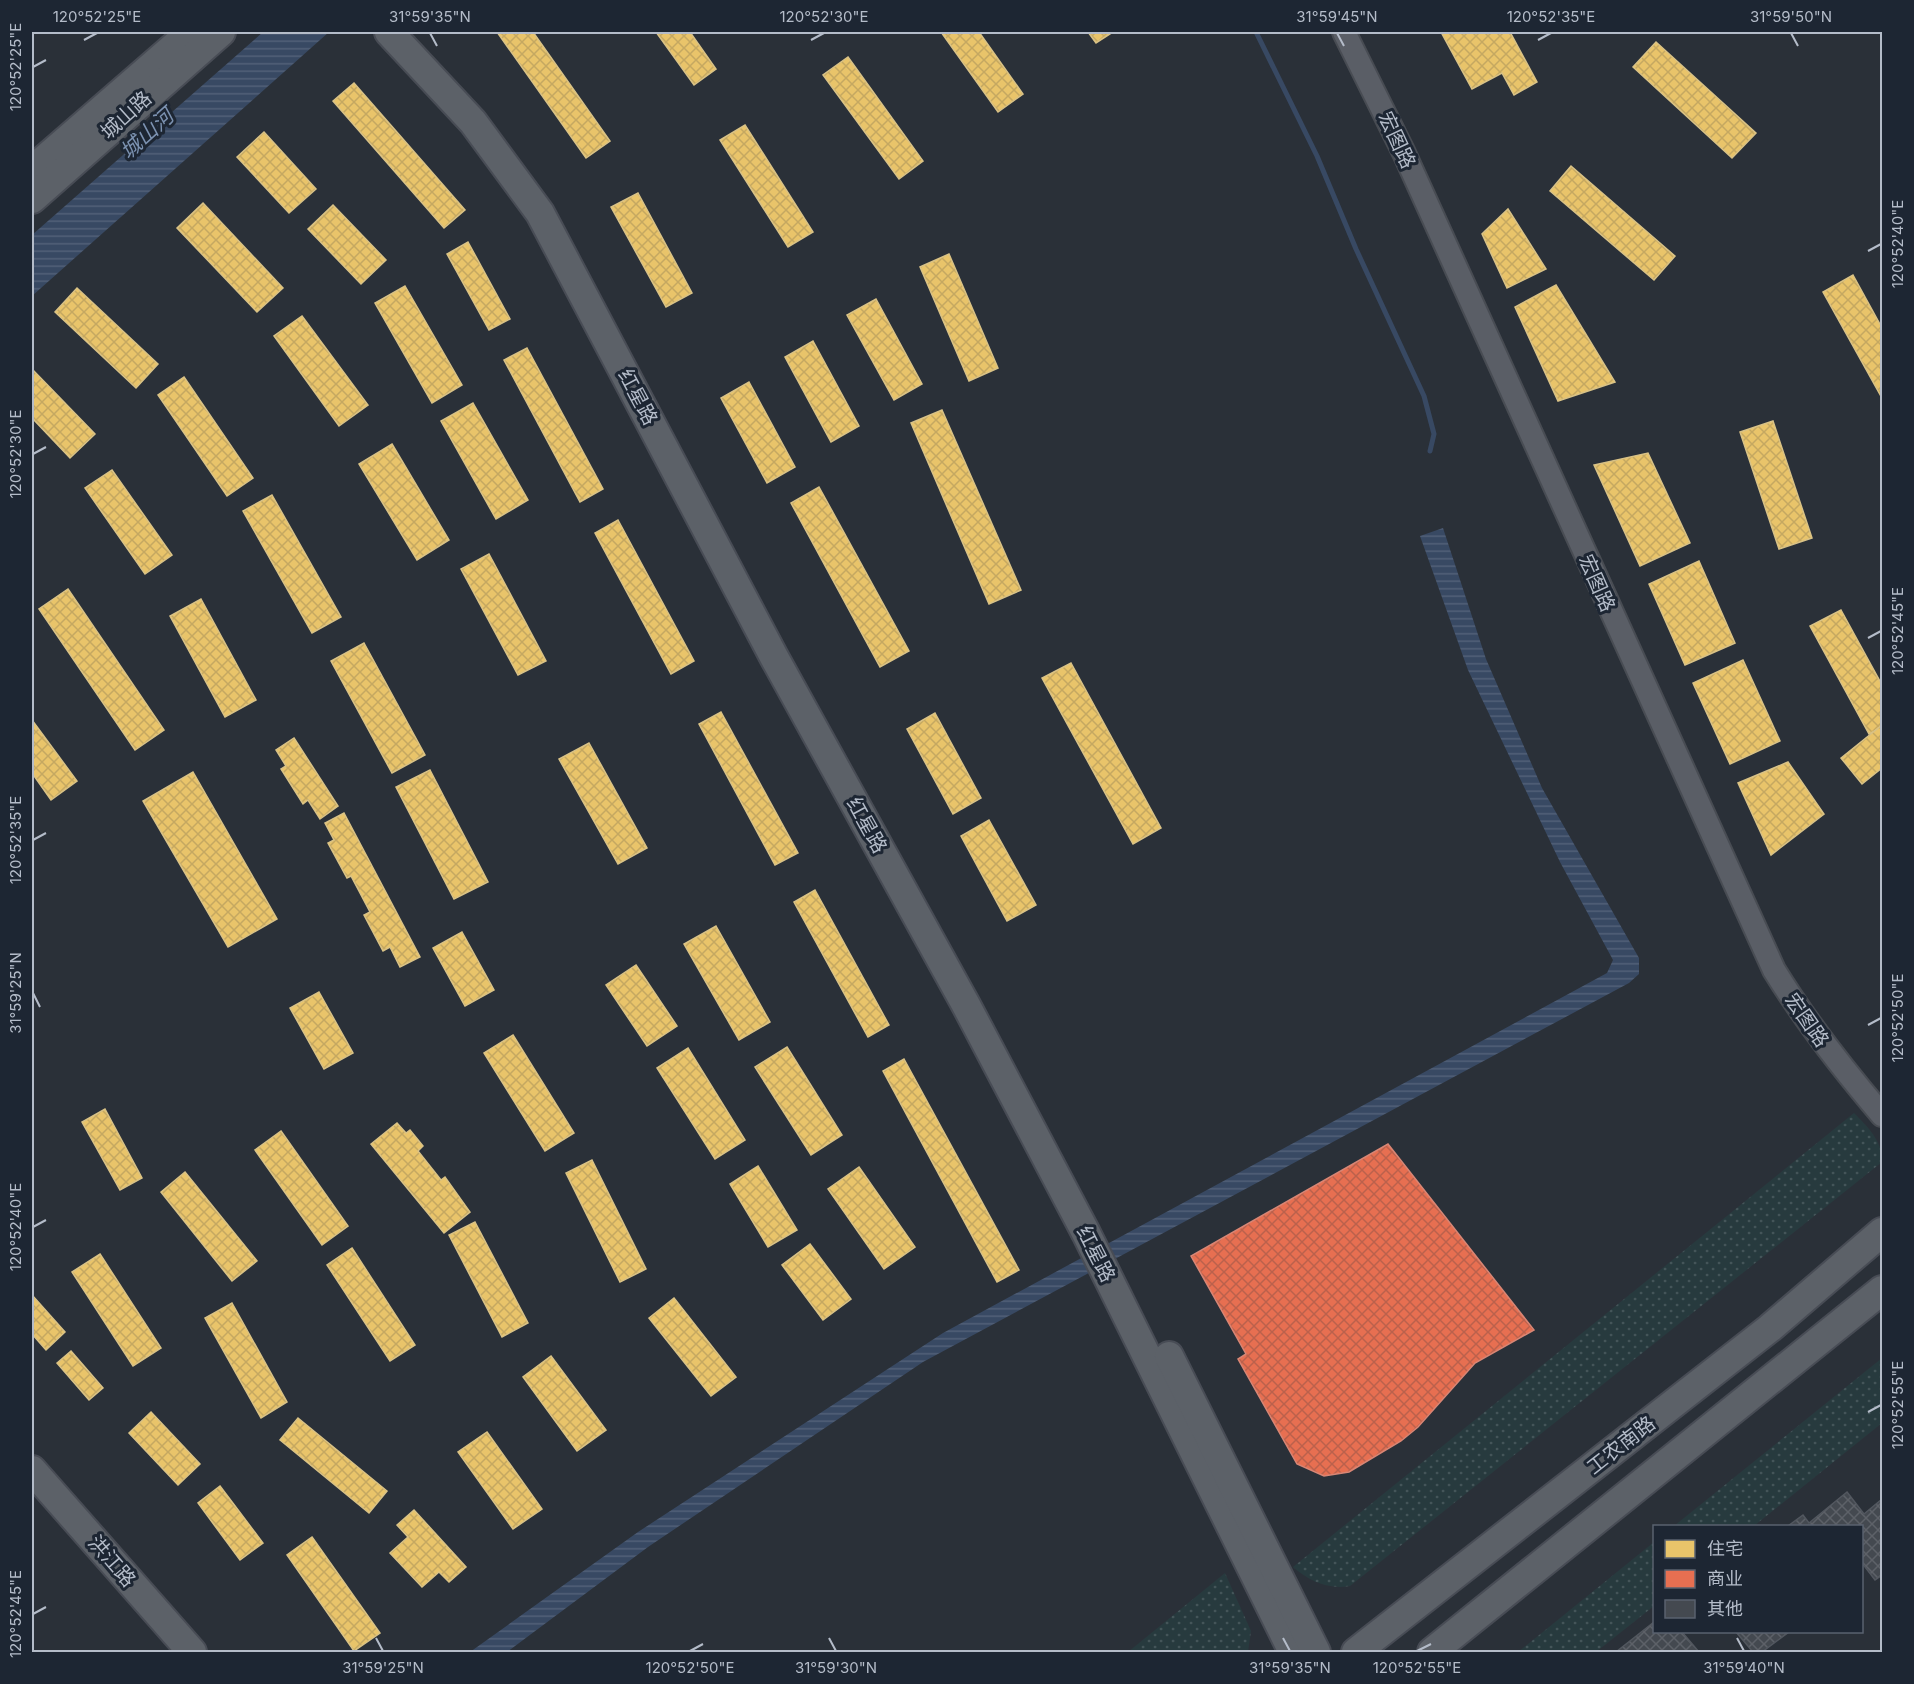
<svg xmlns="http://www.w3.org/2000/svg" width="1914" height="1684" font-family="Inter,'Noto Sans SC',sans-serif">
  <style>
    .grass { fill: url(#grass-dots) }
    .water { fill: url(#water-rules) }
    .homes { fill: url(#homes-cross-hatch); stroke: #d9c286; stroke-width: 1.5 }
    .shops { fill: url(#shops-cross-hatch); stroke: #d88675; stroke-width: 1.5 }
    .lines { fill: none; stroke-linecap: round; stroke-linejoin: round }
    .stream { stroke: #384963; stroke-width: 5 }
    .building { fill: url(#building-cross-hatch); stroke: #52575f; stroke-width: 1.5 }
    .minor-casing { stroke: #484c53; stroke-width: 26 }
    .major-casing { stroke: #484c55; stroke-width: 32 }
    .minor { stroke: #5a5e66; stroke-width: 22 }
    .major { stroke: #5c6168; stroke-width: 28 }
    .ticks { fill: none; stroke: #b4bcc9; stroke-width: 2 }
    .labels { text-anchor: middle; stroke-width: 6; stroke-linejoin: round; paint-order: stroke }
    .street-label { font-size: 20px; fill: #b4bcc9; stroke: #1d2633 }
    .water-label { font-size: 21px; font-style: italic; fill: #7c92b1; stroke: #1d2633 }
    .neatline { fill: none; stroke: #b4bcc9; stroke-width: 2 }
    .ticks-label { font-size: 15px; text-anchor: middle; fill: #b4bcc9 }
  </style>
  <defs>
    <pattern id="grass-dots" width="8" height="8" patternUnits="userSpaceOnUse" patternTransform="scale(1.5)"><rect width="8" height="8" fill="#273a3e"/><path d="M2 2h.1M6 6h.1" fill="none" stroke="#445559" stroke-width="1.8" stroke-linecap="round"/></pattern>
    <pattern id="water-rules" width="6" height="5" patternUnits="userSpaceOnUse" patternTransform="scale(1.5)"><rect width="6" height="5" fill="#384963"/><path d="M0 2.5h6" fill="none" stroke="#526178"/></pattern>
    <pattern id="homes-cross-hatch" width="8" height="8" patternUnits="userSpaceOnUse" patternTransform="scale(1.5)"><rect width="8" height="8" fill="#e9c46a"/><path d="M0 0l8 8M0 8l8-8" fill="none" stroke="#c5a861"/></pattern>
    <pattern id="shops-cross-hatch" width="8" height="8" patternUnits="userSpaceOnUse" patternTransform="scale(1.5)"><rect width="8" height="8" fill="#e76f51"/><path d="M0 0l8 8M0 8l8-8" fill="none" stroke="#bb614c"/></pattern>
    <pattern id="building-cross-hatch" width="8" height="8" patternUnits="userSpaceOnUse" patternTransform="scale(1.5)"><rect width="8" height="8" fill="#444950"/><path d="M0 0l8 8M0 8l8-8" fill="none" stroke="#5d6168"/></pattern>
  </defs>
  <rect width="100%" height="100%" fill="#2a3038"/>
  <g class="grass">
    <path d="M1854,1113c14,14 29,29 28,49l-532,424c-21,4 -41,-5 -57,-19z"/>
    <path d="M1882,1358v65l-128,103h-80z"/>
    <path d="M1654,1542v64l-58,46h-78z"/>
    <path d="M1225,1573l26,58 -3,21h-120z"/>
  </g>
  <g class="water">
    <path d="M263,32h66l-297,264v-61z"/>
    <path d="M1443,528l43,131 56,129 97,170v16l-10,9 -706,379 -275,185 -141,105h-37l168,-120 305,-199 664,-360 6,-13 -53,-98 -92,-192 -48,-134z"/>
  </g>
  <g class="homes">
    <path d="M497,32h36l77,109 -24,17z"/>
    <path d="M656,32h34l26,37 -22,16z"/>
    <path d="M941,32h38l44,62 -25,18z"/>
    <path d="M1088,32h25l-17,11z"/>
    <path d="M1441,32h69l27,50 -23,13 -12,-22 -30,16z"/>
    <path d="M1656,42l100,91 -24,25 -99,-91z"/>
    <path d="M848,57l75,104 -24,18 -76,-104z"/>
    <path d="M354,83l111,127 -21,18 -111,-127z"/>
    <path d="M745,125l68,107 -25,15 -68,-107z"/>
    <path d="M264,132l52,57 -27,24 -52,-56z"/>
    <path d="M1571,166l104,90 -21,24 -104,-89z"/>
    <path d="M638,193l54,100 -26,14 -55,-100z"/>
    <path d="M203,203l80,85 -26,24 -80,-84z"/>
    <path d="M333,205l53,55 -25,24 -53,-55z"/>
    <path d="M1508,209l38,60 -39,19 -25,-54z"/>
    <path d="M468,242l42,77 -21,11 -42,-76z"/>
    <path d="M949,254l49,114 -29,13 -49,-114z"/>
    <path d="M1853,275l29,53v70l-59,-106z"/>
    <path d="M1556,285l59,97 -57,19 -43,-94z"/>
    <path d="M405,286l57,99 -30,18 -57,-100z"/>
    <path d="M77,288l81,76 -22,24 -81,-76z"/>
    <path d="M876,299l46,85 -28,16 -47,-85z"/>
    <path d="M302,316l66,89 -29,21 -65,-90z"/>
    <path d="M813,341l46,85 -28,16 -46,-85z"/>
    <path d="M527,348l76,141 -23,13 -76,-142z"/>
    <path d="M32,369l63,65 -25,24 -38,-40z"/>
    <path d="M184,377l69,101 -26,18 -69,-101z"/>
    <path d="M749,382l46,85 -28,16 -46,-85z"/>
    <path d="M473,403l55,97 -32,19 -55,-98z"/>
    <path d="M942,410l79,180 -32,14 -78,-181z"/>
    <path d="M1773,421l39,117 -33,11 -39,-117z"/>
    <path d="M392,444l57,96 -32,20 -58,-96z"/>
    <path d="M1648,453l42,90 -50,23 -46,-101z"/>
    <path d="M112,470l60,85 -27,19 -60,-86z"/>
    <path d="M819,487l90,164 -29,16 -89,-164z"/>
    <path d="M272,495l69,122 -29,16 -69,-122z"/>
    <path d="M618,520l76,141 -23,13 -76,-141z"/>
    <path d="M489,554l57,107 -28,14 -57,-106z"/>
    <path d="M1699,561l36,82 -50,22 -36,-81z"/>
    <path d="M68,589l96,141 -29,20 -96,-141z"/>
    <path d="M201,599l55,101 -31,17 -55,-101z"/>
    <path d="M1841,610l41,75v42l-13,7 -59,-108z"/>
    <path d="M364,643l61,112 -33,18 -61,-112z"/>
    <path d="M1743,660l37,81 -50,23 -37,-81z"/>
    <path d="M1071,663l90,165 -28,16 -91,-166z"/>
    <path d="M721,712l77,141 -23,12 -76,-141z"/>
    <path d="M935,713l46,85 -28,16 -46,-85z"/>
    <path d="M32,720l45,61 -26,19 -19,-27z"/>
    <path d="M1882,725v43l-20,16 -21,-26z"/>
    <path d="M294,738l44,68 -18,13 -12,-19 -5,4 -22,-35 5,-3 -10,-16z"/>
    <path d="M589,743l58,105 -29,16 -59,-105z"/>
    <path d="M1788,762l36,52 -53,41 -33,-72z"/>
    <path d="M430,770l58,112 -34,17 -58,-112z"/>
    <path d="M193,772l84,147 -49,28 -85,-146z"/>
    <path d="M344,813l76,144 -20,10 -10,-20 -7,4 -19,-36 6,-3 -19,-36 -4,2 -19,-35 6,-3 -9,-17z"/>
    <path d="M989,820l47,85 -29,16 -46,-85z"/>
    <path d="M815,890l74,135 -21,12 -74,-135z"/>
    <path d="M716,926l54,96 -31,18 -55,-96z"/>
    <path d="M462,932l32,58 -29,16 -32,-58z"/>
    <path d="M636,965l41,61 -30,20 -41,-61z"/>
    <path d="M319,992l34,61 -29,16 -34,-61z"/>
    <path d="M513,1035l61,98 -29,18 -61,-98z"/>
    <path d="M787,1047l55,88 -31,20 -56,-88z"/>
    <path d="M688,1048l57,92 -30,19 -58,-91z"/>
    <path d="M904,1059l115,211 -22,12 -114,-211z"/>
    <path d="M105,1109l37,69 -22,12 -38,-68z"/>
    <path d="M397,1123l9,10 4,-3 13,16 -5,5 23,29 4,-3 25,35 -26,21 -73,-89z"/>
    <path d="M281,1131l67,95 -26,19 -67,-95z"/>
    <path d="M592,1160l54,109 -26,13 -54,-109z"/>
    <path d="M758,1166l39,64 -29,17 -38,-63z"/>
    <path d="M859,1167l56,80 -31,22 -56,-80z"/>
    <path d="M185,1172l72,89 -25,20 -71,-89z"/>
    <path d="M475,1222l53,101 -26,14 -53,-102z"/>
    <path d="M810,1244l41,55 -28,21 -41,-55z"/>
    <path d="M352,1248l63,97 -25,16 -63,-96z"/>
    <path d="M100,1254l61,94 -28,18 -61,-94z"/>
    <path d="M32,1295l33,37 -19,18 -14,-16z"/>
    <path d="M674,1298l62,79 -25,19 -62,-78z"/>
    <path d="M232,1303l55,99 -26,16 -56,-100z"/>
    <path d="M71,1351l32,37 -14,12 -32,-37z"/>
    <path d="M551,1356l55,74 -29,21 -54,-74z"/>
    <path d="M151,1412l49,52 -22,21 -49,-52z"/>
    <path d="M298,1418l89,73 -18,22 -89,-73z"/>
    <path d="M487,1432l55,77 -29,20 -55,-77z"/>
    <path d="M220,1486l43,57 -23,17 -42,-57z"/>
    <path d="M414,1510l52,57 -17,15 -10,-10 -17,15 -32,-34 18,-16 -11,-12z"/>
    <path d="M312,1537l68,96 -26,18 -67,-96z"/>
  </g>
  <path class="shops" d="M1388,1144l146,186 -59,33 -57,64 -17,14 -52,31 -25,4 -27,-12 -59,-105 8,-5 -55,-98z"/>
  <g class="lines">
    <path class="stream" d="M1256,32l61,124 39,93 68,147 10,38 -4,17"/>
  </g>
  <g class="building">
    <path d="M1847,1492l17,22 18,-15v76l-7,5 -13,-17v-37h-74l15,-11 6,8z"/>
    <path d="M1654,1622v10h28l17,20h-83z"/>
    <path d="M1736,1632h53l-27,20h-9z"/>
  </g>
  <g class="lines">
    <defs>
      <path id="minor" d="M1344,32l60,121 370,817c32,52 68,98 108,145"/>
      <g id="major">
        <path d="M389,32l84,90 67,91 234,444 192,348 120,228 207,419"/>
        <path d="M32,170l159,-138"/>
        <path d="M32,199l189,-167"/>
        <path d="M1169,1356l147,296"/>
        <path d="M32,1470l160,182"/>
        <path d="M1356,1652l414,-324 112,-96"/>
        <path d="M1432,1652l450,-362"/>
      </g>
    </defs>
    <use href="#minor" class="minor-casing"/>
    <use href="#major" class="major-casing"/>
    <use href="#minor" class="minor"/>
    <use href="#major" class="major"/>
  </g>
  <path class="ticks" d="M430,33l7,13M1337,33l7,13M1791,33l7,13M84,40l13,-7M811,40l13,-7M1538,40l13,-7M33,67l13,-7M1868,251l13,-7M33,454l13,-7M1868,638l13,-7M33,840l13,-7M33,993l7,14M1868,1025l13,-7M33,1227l13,-7M1868,1412l13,-7M33,1614l13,-7M376,1638l7,13M829,1638l7,13M1283,1638l7,13M1737,1638l7,13M690,1651l13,-7M1417,1651l14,-7"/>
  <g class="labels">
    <g class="street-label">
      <text transform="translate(126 115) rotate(-42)" y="7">城山路</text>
      <text transform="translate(1397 140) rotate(65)" y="7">宏图路</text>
      <text transform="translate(638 397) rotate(62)" y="7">红星路</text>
      <text transform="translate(1597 583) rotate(66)" y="7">宏图路</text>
      <text transform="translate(867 825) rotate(61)" y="7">红星路</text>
      <text transform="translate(1807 1020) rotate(55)" y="7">宏图路</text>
      <text transform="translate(1096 1254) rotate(63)" y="7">红星路</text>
      <text transform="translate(1621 1445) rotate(-38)" y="7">工农南路</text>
      <text transform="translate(112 1561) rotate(49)" y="7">洪江路</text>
    </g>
    <g class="water-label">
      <text transform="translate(147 134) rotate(-42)" y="7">城山河</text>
    </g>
  </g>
  <rect width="1914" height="1684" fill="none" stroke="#1d2633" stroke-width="66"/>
  <rect x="1653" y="1525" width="210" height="108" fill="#1d2633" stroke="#59626f" stroke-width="1.5"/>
  <rect x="1665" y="1540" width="30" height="18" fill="#e9c46a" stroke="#59626f" stroke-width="1.5"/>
  <text x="1707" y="1555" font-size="18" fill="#b4bcc9">住宅</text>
  <rect x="1665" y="1570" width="30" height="18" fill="#e76f51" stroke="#59626f" stroke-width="1.5"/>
  <text x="1707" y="1585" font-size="18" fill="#b4bcc9">商业</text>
  <rect x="1665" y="1600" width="30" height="18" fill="#444950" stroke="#59626f" stroke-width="1.5"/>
  <text x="1707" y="1615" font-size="18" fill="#b4bcc9">其他</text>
  <rect x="33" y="33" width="1848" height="1618" class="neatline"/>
  <g class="ticks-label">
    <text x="97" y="22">120°52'25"E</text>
    <text x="430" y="22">31°59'35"N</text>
    <text x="824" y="22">120°52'30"E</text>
    <text x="1337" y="22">31°59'45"N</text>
    <text x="1551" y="22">120°52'35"E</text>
    <text x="1791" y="22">31°59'50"N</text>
    <text transform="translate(16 67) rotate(-90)" y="5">120°52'25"E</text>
    <text transform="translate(1898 244) rotate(-90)" y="5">120°52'40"E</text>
    <text transform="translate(16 454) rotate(-90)" y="5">120°52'30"E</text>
    <text transform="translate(1898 631) rotate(-90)" y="5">120°52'45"E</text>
    <text transform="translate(16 840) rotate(-90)" y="5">120°52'35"E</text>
    <text transform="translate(16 993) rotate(-90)" y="5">31°59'25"N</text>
    <text transform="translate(1898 1018) rotate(-90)" y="5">120°52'50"E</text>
    <text transform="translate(16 1227) rotate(-90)" y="5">120°52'40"E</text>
    <text transform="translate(1898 1405) rotate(-90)" y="5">120°52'55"E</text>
    <text transform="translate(16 1614) rotate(-90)" y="5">120°52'45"E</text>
    <text x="383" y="1673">31°59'25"N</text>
    <text x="690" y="1673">120°52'50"E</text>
    <text x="836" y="1673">31°59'30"N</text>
    <text x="1290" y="1673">31°59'35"N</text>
    <text x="1417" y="1673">120°52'55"E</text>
    <text x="1744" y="1673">31°59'40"N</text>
  </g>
</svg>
